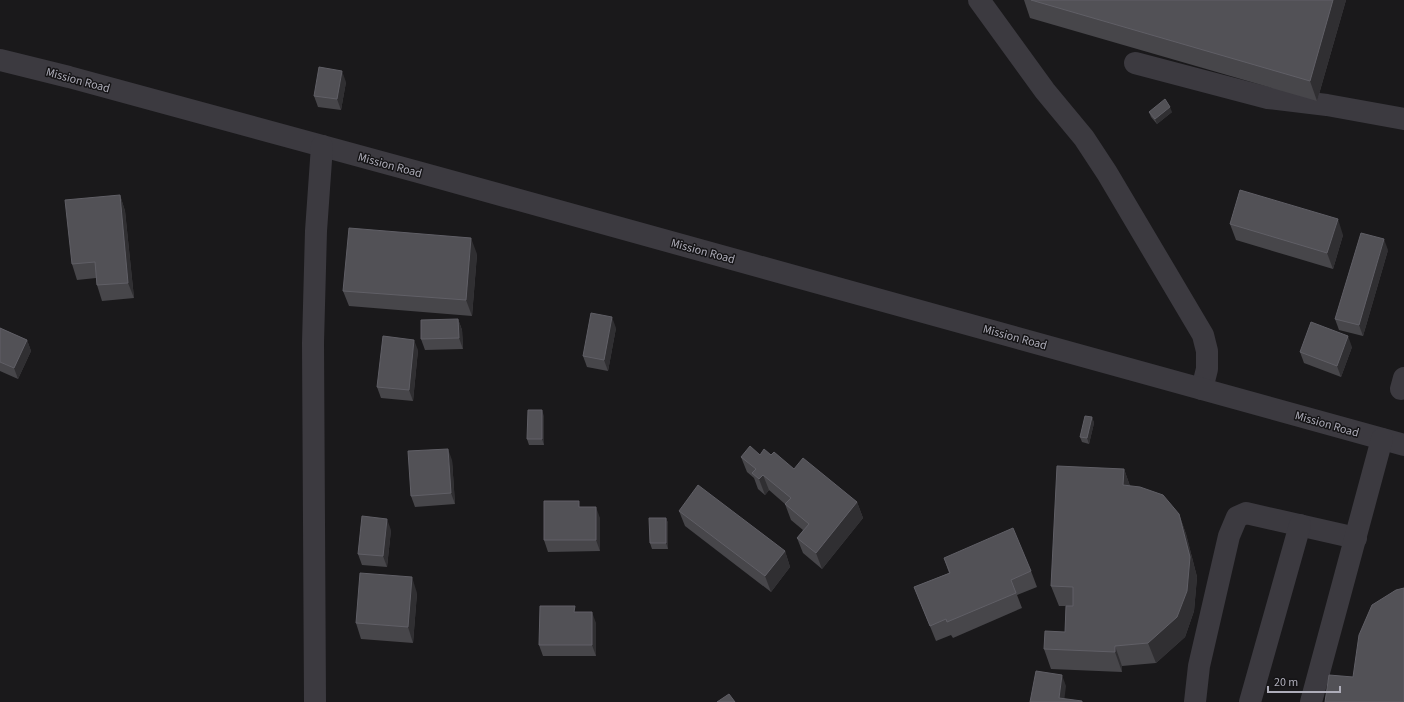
<svg xmlns="http://www.w3.org/2000/svg" width="1404" height="702" font-family="'Source Sans 3',sans-serif">
  <style>
    .lines { fill: none; stroke-linecap: round; stroke-linejoin: round }
    .minor { stroke: #3c3a40; stroke-width: 22 }
    .wall { fill: #47464a }
    .shaded-wall { fill: #302f32 }
    .building { fill: #525156; stroke: #605f66 }
    .labels { text-anchor: middle; stroke-width: 3; stroke-linejoin: round; paint-order: stroke }
    .street-label { font-size: 12px; fill: #aeadb9; stroke: #151416 }
  </style>
  <rect width="100%" height="100%" fill="#1a191b"/>
  <g class="lines">
    <g class="minor">
      <path d="M979,0l66,91 39,47 23,35 96,162 4,16v18l-5,20"/>
      <path d="M0,60l69,17 349,95 986,273"/>
      <path d="M1135,63l133,35 59,7 77,14"/>
      <path d="M1401,389l3,-11"/>
      <path d="M315,702l-2,-359 3,-112 6,-85"/>
      <path d="M1195,702l4,-36 30,-130 8,-19 9,-4 110,25"/>
      <path d="M1250,702l50,-177"/>
      <path d="M1311,702l71,-263"/>
    </g>
  </g>
  <g class="wall">
    <path d="M1024,0h322l-29,101 -287,-83z"/>
    <path d="M346,82l-5,28 -23,-3 -4,-11z"/>
    <path d="M1149,112h23l-15,12 -6,-7z"/>
    <path d="M120,195l5,16 9,87 -32,3 -5,-16 -1,-7 -19,2 -5,-16z"/>
    <path d="M1230,224l113,11 -10,34 -97,-29z"/>
    <path d="M1388,250l-25,86 -24,-6 -4,-11z"/>
    <path d="M477,254l-5,62 -123,-10 -6,-15z"/>
    <path d="M458,319l4,11 1,19 -38,1 -4,-11z"/>
    <path d="M0,328l27,12 4,11 -13,28 -18,-8z"/>
    <path d="M616,328l-8,43 -21,-4 -4,-11z"/>
    <path d="M1352,347l-11,30 -37,-14 -4,-11z"/>
    <path d="M418,350l-5,51 -32,-3 -4,-11z"/>
    <path d="M544,416v29h-15l-2,-6z"/>
    <path d="M1092,417l2,6 -5,21 -7,-2 -2,-5z"/>
    <path d="M760,455h11l23,14 63,33 6,16 -41,51 -19,-16 -6,-15 6,-8 -12,-10 -6,-16 -16,-14 -4,5 -7,-6 -4,-11 -7,-6 -6,-15z"/>
    <path d="M452,460l3,44 -40,3 -4,-11z"/>
    <path d="M1124,469l6,17 49,28 7,20 11,43 -3,34 -9,26 -29,26 -34,3v6l-71,-3 -7,-20 21,-17 1,-26h-7l-8,-20z"/>
    <path d="M581,507l19,11v33l-52,1 -4,-12z"/>
    <path d="M679,511l106,40 5,16 -19,25 -86,-66z"/>
    <path d="M666,518l2,5v26h-16l-2,-6z"/>
    <path d="M391,530l-4,37 -25,-2 -4,-11z"/>
    <path d="M944,558l87,13 6,16 -20,8 5,13 -69,30 -2,-3 -15,6 -22,-54 35,-14z"/>
    <path d="M417,593l-4,50 -52,-4 -5,-16z"/>
    <path d="M577,612l19,11v33h-53l-4,-11z"/>
  </g>
  <g class="shaded-wall">
    <path d="M1333,0h13l-29,101 -7,-20z"/>
    <path d="M342,71l4,11 -5,28 -4,-11z"/>
    <path d="M1170,107l2,5 -15,12 -2,-5z"/>
    <path d="M120,195l5,16 9,87 -6,-15z"/>
    <path d="M1338,219l5,16 -10,34 -6,-16z"/>
    <path d="M471,238l6,16 -5,62 -6,-16z"/>
    <path d="M1384,239l4,11 -25,86 -4,-11z"/>
    <path d="M612,317l4,11 -8,43 -4,-11z"/>
    <path d="M458,319l4,11 1,19 -4,-11z"/>
    <path d="M1348,336l4,11 -11,30 -4,-11z"/>
    <path d="M27,340l4,11 -13,28 -4,-11z"/>
    <path d="M414,340l4,10 -5,51 -4,-11z"/>
    <path d="M542,410l2,6v29l-2,-6z"/>
    <path d="M1092,417l2,6 -5,21 -2,-6z"/>
    <path d="M448,449l4,11 3,44 -4,-11z"/>
    <path d="M1124,469l7,20 -8,-4z"/>
    <path d="M763,475l6,15 -4,5 -6,-16z"/>
    <path d="M857,502l6,16 -41,51 -6,-16z"/>
    <path d="M596,507l4,11v33l-4,-11z"/>
    <path d="M1179,514l7,20 11,43 -3,34 -9,26 -29,26 -8,-20z"/>
    <path d="M666,518l2,5v26l-2,-6z"/>
    <path d="M387,519l4,11 -4,37 -4,-11z"/>
    <path d="M785,551l5,16 -19,25 -6,-16z"/>
    <path d="M412,577l5,16 -4,50 -5,-16z"/>
    <path d="M592,612l4,11v33l-4,-11z"/>
    <path d="M1115,646l7,20v6l-7,-20z"/>
    <path d="M1062,675l4,11 -2,16 -5,-4z"/>
  </g>
  <g class="building">
    <path d="M1031,0h302l-23,81z"/>
    <path d="M319,67l23,4 -5,28 -23,-3z"/>
    <path d="M1165,99l5,8 -15,12 -6,-7z"/>
    <path d="M1240,190l98,29 -11,34 -97,-29z"/>
    <path d="M120,195l8,88 -31,2 -2,-23 -23,2 -7,-64z"/>
    <path d="M349,228l122,10 -5,62 -123,-9z"/>
    <path d="M1361,233l23,6 -25,86 -24,-6z"/>
    <path d="M591,313l21,4 -8,43 -21,-4z"/>
    <path d="M458,319l1,19 -38,1v-19z"/>
    <path d="M1311,322l37,14 -11,30 -37,-14z"/>
    <path d="M0,328l27,12 -13,28 -14,-6z"/>
    <path d="M383,336l31,4 -5,50 -32,-3z"/>
    <path d="M528,410h14v29h-15z"/>
    <path d="M1085,416l7,1 -5,21 -7,-1z"/>
    <path d="M750,446l10,9 4,-6 7,6 3,-3 20,17 9,-11 54,44 -41,51 -19,-15 12,-14 -24,-20 6,-6 -28,-23 -4,4 -7,-6 4,-4 -15,-12z"/>
    <path d="M448,449l3,44 -40,3 -3,-45z"/>
    <path d="M1057,466l67,3 -1,16 17,2 23,8 16,19 11,43 -3,34 -10,26 -29,26 -33,3v6l-71,-3 1,-18 20,1 1,-26h7v-19l-22,-1z"/>
    <path d="M698,485l87,66 -20,25 -86,-65z"/>
    <path d="M544,501h35v6h17v33h-52z"/>
    <path d="M362,516l25,3 -4,37 -25,-2z"/>
    <path d="M649,518h17v25h-16z"/>
    <path d="M1013,528l18,43 -20,9 5,13 -69,29 -1,-3 -16,7 -16,-39 36,-14 -6,-15z"/>
    <path d="M360,573l52,4 -4,50 -52,-4z"/>
    <path d="M1404,588v114h-79l4,-27 24,2 6,-42 13,-30 24,-15z"/>
    <path d="M540,606h35l-1,6h18v33h-53z"/>
    <path d="M1036,671l26,4 -3,23 23,3v1h-52z"/>
    <path d="M729,694l6,8h-18z"/>
  </g>
  <g class="labels">
    <g class="street-label">
      <text transform="translate(78 80) rotate(15)" y="4">Mission Road</text>
      <text transform="translate(390 165) rotate(15)" y="4">Mission Road</text>
      <text transform="translate(703 251) rotate(15)" y="4">Mission Road</text>
      <text transform="translate(1015 337) rotate(15)" y="4">Mission Road</text>
      <text transform="translate(1327 424) rotate(16)" y="4">Mission Road</text>
    </g>
  </g>
  <path d="M1268 686v6h72v-6" fill="none" stroke="#aeadb9" stroke-width="2"/>
  <text x="1274" y="686" font-size="12" fill="#aeadb9" stroke="#151416" stroke-width="3" paint-order="stroke">20 m</text>
</svg>
